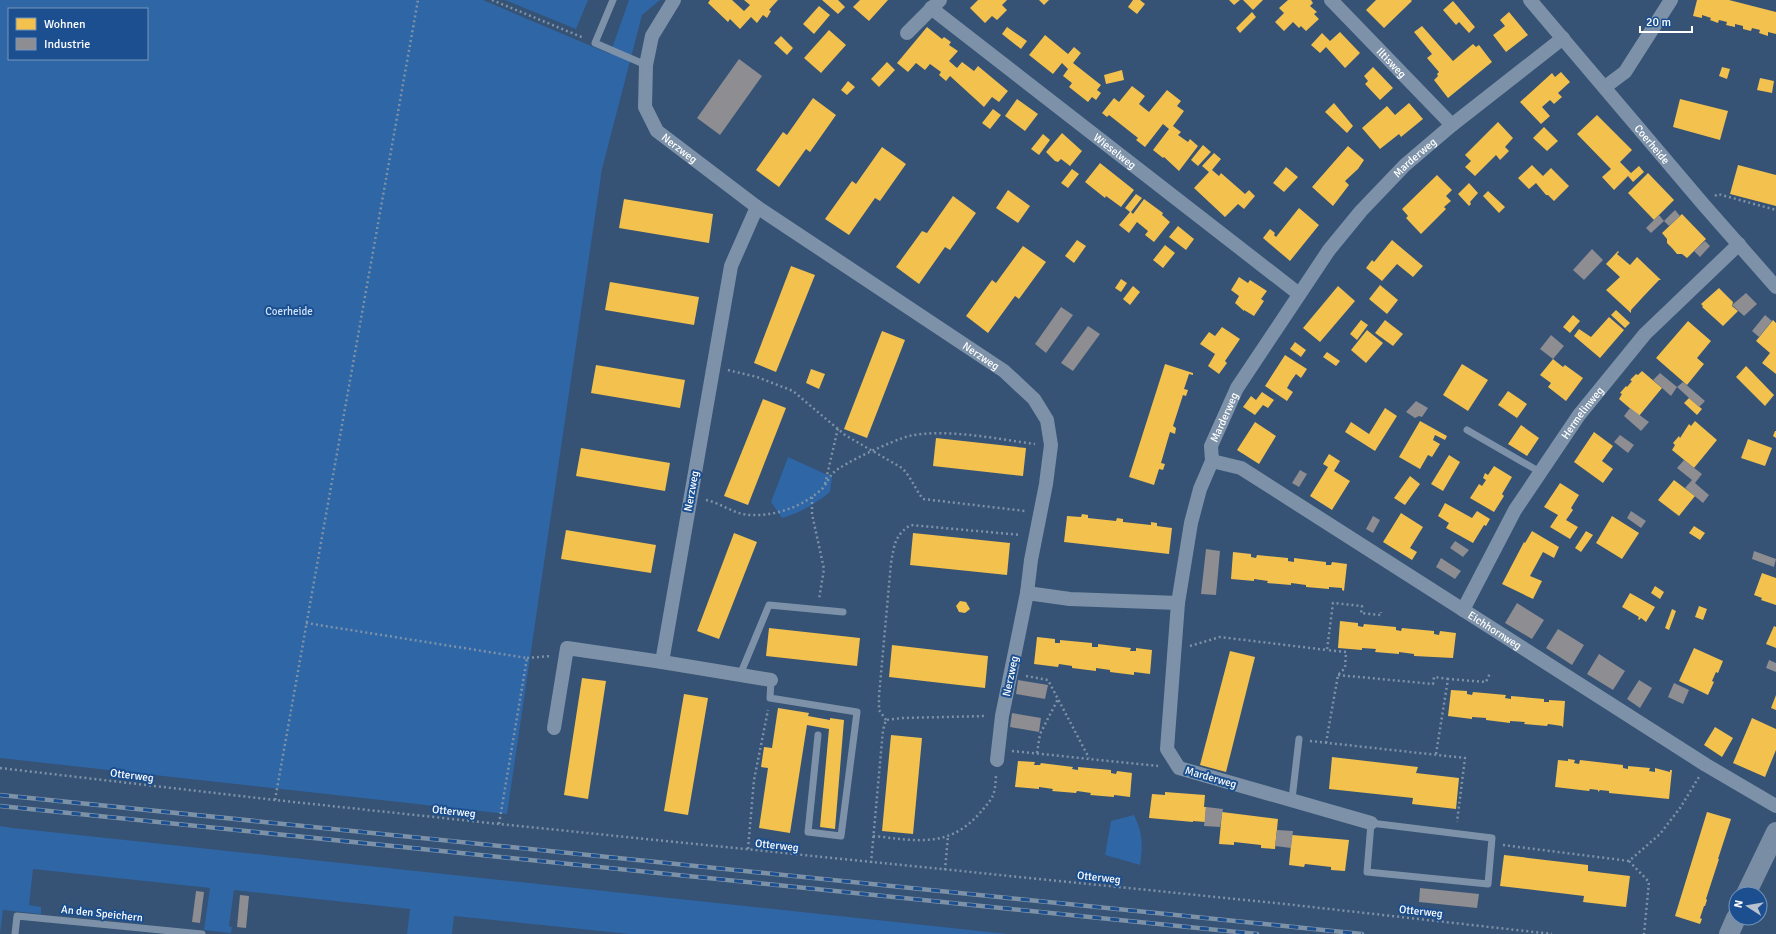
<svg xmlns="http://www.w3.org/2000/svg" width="1776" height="934" font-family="Signika,sans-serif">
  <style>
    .green { fill: #2f66a5; fill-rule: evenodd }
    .homes { fill: #f2c14e }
    .industry { fill: #8d8d92 }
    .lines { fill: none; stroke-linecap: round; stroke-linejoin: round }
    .path { stroke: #7d92a8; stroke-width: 2.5; stroke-dasharray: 2 3; stroke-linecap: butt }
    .lane { stroke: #7d92a8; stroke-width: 7 }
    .street { stroke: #7d92a8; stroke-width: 14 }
    .secondary { stroke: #798da4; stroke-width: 20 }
    .rail-casing { stroke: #7e92a7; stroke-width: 4.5 }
    .rail { stroke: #1b4f8f; stroke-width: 3; stroke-dasharray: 9; stroke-linecap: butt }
    .labels { text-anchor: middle; stroke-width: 4; stroke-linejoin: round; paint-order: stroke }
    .street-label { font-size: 11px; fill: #fff; stroke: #1b4f8f }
    .park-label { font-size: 11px; fill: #cfe3fa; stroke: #1b4f8f }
  </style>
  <rect width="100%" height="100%" fill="#365274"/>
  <g class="green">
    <path d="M0,0h483l127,54 19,-54h31l-18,15 -40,154 -95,645 -507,-56zM9,9h138v50h-138z"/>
    <path d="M505,0h83l-12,29z"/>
    <path d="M788,457l44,20 -2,15c-15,12 -30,21 -48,26l-11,-16z"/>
    <path d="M1134,815c9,19 9,30 6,50l-35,-10 6,-34z"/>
    <path d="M0,826l13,2 995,106h-379l-175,-18 -2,18h-45l3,-25 -176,-19 -5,36 3,1 -1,6 -27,-3 6,-42 -177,-19 -4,36 12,2v7l-38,-4 -3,24z"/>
  </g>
  <g class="homes">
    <path d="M710,0h22l12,11 6,-6 -6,-5h34l-9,10 2,1 -4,7 -4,-3 -6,8 -6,-6 -11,12 -10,-10 -2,3 -20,-19z"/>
    <path d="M822,0h16l7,7 -7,7z"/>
    <path d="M860,0h28l-19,21 -16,-14z"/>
    <path d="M978,0h29l-5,5 5,5 -10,10 -5,-4 -7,7 -15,-15z"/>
    <path d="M1039,0h10l-5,5z"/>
    <path d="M1133,0h7l5,4 -8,10 -9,-7z"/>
    <path d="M1229,0h11l-6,5z"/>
    <path d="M1243,0h20l-10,10z"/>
    <path d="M1288,0h23l2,3 -3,3 7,6 -3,2 5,5 -13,12 -5,-5 -2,2 -6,-6 -9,9 -9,-9 9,-9 -5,-5z"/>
    <path d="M1376,0h35l1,1 -28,27 -18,-18z"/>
    <path d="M1697,0h32l47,12v22l-8,-2v4l-9,-3 1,-3 -8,-2 -1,3 -8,-2v-3l-8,-2v3l-9,-2 1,-3 -8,-2 -1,3 -8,-3 1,-2 -9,-3v3l-9,-2z"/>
    <path d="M1453,1l22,26 -6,6 -10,-11 -3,3 -13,-15z"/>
    <path d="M819,6l11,9 -16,19 -11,-10z"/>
    <path d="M1252,12l4,5 -16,16 -4,-5z"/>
    <path d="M1509,12l19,23 -22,17 -13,-17 12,-9 -5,-6z"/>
    <path d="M1422,26l31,35 20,-17 3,3 3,-2 13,17 -44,36 -14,-18 4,-4 -1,-2 2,-2 -12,-14 5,-4 -18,-22z"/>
    <path d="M927,27l15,12 2,-2 7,5 -2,3 9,6 -9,10 8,7 5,-6 12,9 4,-5 30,25 -9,11 -7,-5 -8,10 -34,-31 -4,5 -7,-6 2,-3 -11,-8 -5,6 -9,-7 -8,9 -11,-9z"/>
    <path d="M1007,27l20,14 -6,8 -19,-15z"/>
    <path d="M829,30l17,15 -25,28 -17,-15z"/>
    <path d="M1340,32l20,21 -15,15 -19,-21 -6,6 -9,-8 11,-12 8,8z"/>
    <path d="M1045,35l23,19 6,-7 7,6 -8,10 28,22 -4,5 4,3 -5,7 -4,-3 -4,5 -19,-15 3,-4 -9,-7 5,-7 -6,-6 -9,11 -24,-19z"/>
    <path d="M781,36l12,12 -6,7 -13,-12z"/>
    <path d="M887,62l8,8 -16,17 -8,-8z"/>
    <path d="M1373,67l20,21 -13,12 -15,-16 3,-3 -4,-5z"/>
    <path d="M1722,67l8,2 -3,10 -8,-3z"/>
    <path d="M1122,70l2,10 -18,4 -2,-9z"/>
    <path d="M1561,72l9,10 -12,11 4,4 -8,7 -4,-4 -8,7 8,9 -9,8 -21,-22 32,-29 3,4z"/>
    <path d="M1760,78l14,3 -2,12 -15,-3z"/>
    <path d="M848,81l7,6 -8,8 -6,-5z"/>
    <path d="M1132,86l13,10 -6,8 10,8 18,-22 14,11 -4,5 7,5 -11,15 8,6 -3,3 10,7 2,-3 8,7 -19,25 -15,-14 -1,1 -10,-8 16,-21 -6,-5 -18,23 -9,-7 2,-2 -29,-23 -2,2 -5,-4 12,-15 5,4z"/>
    <path d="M813,98l23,17 -26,37 -4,-3 -27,38 -23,-17 27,-38 4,3z"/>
    <path d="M1017,99l21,15 -13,17 -20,-15z"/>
    <path d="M1680,99l48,12 -8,29 -47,-13z"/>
    <path d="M1334,103l19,23 -6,7 -22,-21z"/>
    <path d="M1409,103l14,16 -22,18 -2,-3 -19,15 -18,-21 25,-22 8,9z"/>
    <path d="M993,109l8,6 -11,14 -8,-6z"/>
    <path d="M1597,115l35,35 -12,12 11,11 8,-7 5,6 -11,10 -5,-6 -14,14 -12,-13 9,-8 -34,-35z"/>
    <path d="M1498,122l15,16 -8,9 4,4 -9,9 -4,-5 -21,21 -10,-9 6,-6 -6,-6z"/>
    <path d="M1544,127l14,14 -11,10 -14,-13z"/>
    <path d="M1062,133l20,18 -12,15 -9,-7 -3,3 -3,-1 -9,-9z"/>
    <path d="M1043,134l7,6 -11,15 -8,-6z"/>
    <path d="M1203,145l8,7 -13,14 -7,-6z"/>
    <path d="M1348,146l16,14 -6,9 -13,12 4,4 -16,21 -21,-19z"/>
    <path d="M882,147l24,17 -26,37 -5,-3 -26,37 -24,-16 27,-38 4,3z"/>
    <path d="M1214,153l7,6 -9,11 7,6 2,-3 24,21 4,-4 6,6 -11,13 -6,-5 -13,13 -31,-29 15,-16 -7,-6z"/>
    <path d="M1100,163l34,27 -13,17 -15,-11 -1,2 -20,-16z"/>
    <path d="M1532,165l11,11 8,-8 18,18 -15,15 -6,-6h-2l-10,-12 -7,6 -11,-11z"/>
    <path d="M1738,165l38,10v31l-46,-12z"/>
    <path d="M1286,167l12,10 -14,15 -11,-9z"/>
    <path d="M1072,169l7,5 -11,14 -7,-5z"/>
    <path d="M1648,173l26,27 -20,20 -26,-27z"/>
    <path d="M1437,175l15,15 -6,6 5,5 -7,6 2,2 -25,25 -15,-16 2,-2 -6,-7z"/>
    <path d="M1469,183l9,10 -8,9 1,2 -2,2 -11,-12z"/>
    <path d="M1008,190l22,16 -12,17 -22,-15z"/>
    <path d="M1488,191l17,16 -6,6 -16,-17z"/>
    <path d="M1136,194l6,4 -11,14 2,2 11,-15 19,14 -1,2 8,7 -16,20 -9,-7 3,-4 -11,-9 -8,11 -10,-8 11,-13 -5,-4z"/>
    <path d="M953,196l23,17 -26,37 -5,-3 -26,37 -23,-17 26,-36 5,2z"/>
    <path d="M624,199l89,15 -4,29 -90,-15z"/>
    <path d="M1299,208l20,17 -29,36 -27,-23 7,-9 5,4 -1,2 2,2z"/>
    <path d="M1682,214l24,25 -19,19 -5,-4h-5l-5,-6 -5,-5v-4l-5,-6z"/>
    <path d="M1178,226l16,13 -8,11 -17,-13z"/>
    <path d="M1077,240l9,6 -12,17 -9,-7z"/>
    <path d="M1392,240l31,26 -10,11 -16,-13 -15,17 -16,-13 6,-8 2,2z"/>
    <path d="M1165,245l10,8 -12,15 -10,-8z"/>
    <path d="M1023,246l23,16 -27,37 -4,-3 -27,37 -22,-17 26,-36 4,3z"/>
    <path d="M1618,251l1,1 -2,2 13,11 7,-8 24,23h-2l-17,18 -11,12v3l-25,-23 14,-13 -14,-13z"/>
    <path d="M791,266l24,9 -39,97 -22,-9z"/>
    <path d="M1239,277l9,6 2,-3 17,11 -6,8 3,2 -10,15 -10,-6v1l-9,-8 4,-7 -8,-6z"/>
    <path d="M1121,279l6,4 -6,9 -6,-4z"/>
    <path d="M610,282l89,15 -5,28 -89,-15z"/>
    <path d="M1380,285l18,15 -11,14 -18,-15z"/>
    <path d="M1133,286l7,6 -10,13 -7,-6z"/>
    <path d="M1338,286l17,15 -35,41 -17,-14z"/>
    <path d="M1719,288l14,14 -1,4 6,5 -15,15 -21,-19 1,-1 -2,-2z"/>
    <path d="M1616,310l14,13 -5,5 -14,-13z"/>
    <path d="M1573,315l7,6 -10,12 -7,-6z"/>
    <path d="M1609,317l15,13 -24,28 -26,-22 5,-7 12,8z"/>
    <path d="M1361,320l7,5 -11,15 -7,-6z"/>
    <path d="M1385,320l18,14 -10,12 -18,-13z"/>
    <path d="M1773,320l3,3v51l-14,-11 8,-10 -14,-12z"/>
    <path d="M1688,321l23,20 -14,17 7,6 -17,21 -31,-27z"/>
    <path d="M1222,327l18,12 -15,22 2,2 -8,11 -11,-8 7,-12 -15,-10 9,-12 6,4z"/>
    <path d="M1367,330l16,13 -17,20 -15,-13z"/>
    <path d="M882,331l23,9 -38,98 -23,-9z"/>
    <path d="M1295,342l11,8 -5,7 -11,-8z"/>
    <path d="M1327,352l13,9 -4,5 -13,-9z"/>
    <path d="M1285,355l22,14 -6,9 -5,-4 -5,7 -4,7 6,4 -6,9 -22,-15z"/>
    <path d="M1553,359l10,8 2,-2 18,13 -17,23 -18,-14 3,-4 -11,-8z"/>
    <path d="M1165,364l28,9v2l-4,-1 -5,15 4,1 -2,6 -3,-1 -10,31 3,2 -1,6 -5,-2 -9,31 4,1 -2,6 -4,-1 -5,16 -25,-8z"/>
    <path d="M1462,364l26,16 -20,31 -25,-16z"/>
    <path d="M596,365l89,15 -5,28 -89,-15z"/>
    <path d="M1746,366l28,29 -9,11 -29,-29z"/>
    <path d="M811,369l14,5 -6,15 -13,-6z"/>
    <path d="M1642,371l20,17 -23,28 -20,-17 3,-5 -2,-1 6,-7 1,1 5,-6 -2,-1 6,-6 2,1z"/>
    <path d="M1508,391l19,13 -10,14 -19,-13z"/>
    <path d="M1262,392l12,8 -6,8 -5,-3 -8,10 -12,-8 8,-11 5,4z"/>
    <path d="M1689,398l13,11 -5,6 -13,-12z"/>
    <path d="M763,399l23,9 -38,97 -24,-9z"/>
    <path d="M1385,408l12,8 -22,35 -30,-19 6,-10 18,12z"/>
    <path d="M1420,421l27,15 -2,4 -10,-5 -2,5 7,4 -8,13 -4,-2 -8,14 -21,-12z"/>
    <path d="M1695,421l22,19 -23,28 -22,-18 3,-5 -2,-2 6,-7 1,2 9,-14 2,2z"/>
    <path d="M1255,422l21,14 -17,28 -22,-14z"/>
    <path d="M1521,425l18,13 -12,18 -19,-12z"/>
    <path d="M1775,431h1v7l-3,-2z"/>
    <path d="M1594,432l19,14 -11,15 11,8 -10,14 -29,-21z"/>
    <path d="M936,438l90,10 -3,28 -90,-10z"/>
    <path d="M1748,439l24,9 -7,18 -24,-8z"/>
    <path d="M581,448l89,15 -5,28 -89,-15z"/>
    <path d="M1329,454l11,7 -6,10 16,10 -18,29 -22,-14 18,-29 -5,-3z"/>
    <path d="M1449,455l11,7 -17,29 -12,-7z"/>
    <path d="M1494,466l18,11 -10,17 2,2 -10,16 -24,-14 9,-14 3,2 4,-6 -3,-2 2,-5 3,2z"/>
    <path d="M1410,476l10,8 -15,21 -11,-7z"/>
    <path d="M1674,480l21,16 -16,20 -21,-16z"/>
    <path d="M1560,483l19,12 -8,13 2,2 -7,10 12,7 -8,12 -20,-12 8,-12 -14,-8z"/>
    <path d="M1445,503l27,15 5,-7 13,8 -4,7 -2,-1 -11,18 -27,-15 3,-5 -11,-7z"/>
    <path d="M1401,513l22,14 -13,21 7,4 -5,8 -29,-18z"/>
    <path d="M1082,514l6,1v3l28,3 1,-3 6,1v3l28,3v-3l6,1v3l15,2 -3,26 -105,-12 3,-26 14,1z"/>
    <path d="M1612,516l27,17 -17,26 -26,-16z"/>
    <path d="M1694,526l11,7 -5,7 -11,-7z"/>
    <path d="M566,530l90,15 -5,28 -90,-14z"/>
    <path d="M1532,531l27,16 -5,11 -11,-6 -13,24 12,5 -9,18 -31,-15 22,-42 1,1z"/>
    <path d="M1586,531l7,4 -12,17 -6,-4z"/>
    <path d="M734,533l23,9 -38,97 -22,-8z"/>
    <path d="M913,533l97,10 -3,32 -97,-10z"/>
    <path d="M1233,552l18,2v3l5,1 1,-3 31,3v3l6,1v-4l32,4v3h5l1,-3 15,2 -3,27 -2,-1v-2l-13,-1v2l-23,-2v-2l-15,-2v2l-24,-2 1,-2 -14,-2v2l-23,-2z"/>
    <path d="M1762,573l14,5v27l-15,-5 1,-2 -8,-3z"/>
    <path d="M1655,586l9,6 -4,7 -9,-6z"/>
    <path d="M1630,593l25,14 -9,15 -5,-4 -2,2 -1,-1 1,-2 -17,-10z"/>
    <path d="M960,601l6,1 4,7 -5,4 -6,-1 -3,-6z"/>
    <path d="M1699,606l8,3 -4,11 -8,-3z"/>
    <path d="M1672,609l4,2 -7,19 -4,-2z"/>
    <path d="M1340,621l18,2v3l5,1 1,-3 32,3v3l5,1 1,-3 32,3v3l5,1 1,-4 16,2 -3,25 -39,-2v-2l-15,-2v2l-24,-2 1,-3 -14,-1v2l-24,-2z"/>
    <path d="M1774,626l2,1v21l-10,-4z"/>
    <path d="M769,628l91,10 -3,28 -91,-10z"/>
    <path d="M1037,637l18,2v4h5v-3l32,3v4h6v-3l33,4 -1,3h6v-3l16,2 -2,24 -16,-2v3l-24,-3v-2l-14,-2v3l-24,-3v-2l-13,-2 -1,3 -24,-3z"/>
    <path d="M892,645l96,11 -3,32 -96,-11z"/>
    <path d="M1694,648l29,13 -5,12 -2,-1 -4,9 2,1 -6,13 -29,-14z"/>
    <path d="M1230,651l25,6 -29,115 -26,-7z"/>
    <path d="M582,678l24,3 -18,118 -24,-4z"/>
    <path d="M1451,690l16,1v3l5,1 1,-3 33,3 -1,3 6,1v-3l33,3v3h5v-2l16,1 -2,27 -1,-2 -14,-2 -1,2 -23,-2 1,-2 -15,-1v2l-24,-3v-2l-14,-1v2l-24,-3z"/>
    <path d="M684,694l24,4 -20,117 -24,-4z"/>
    <path d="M1776,695v15l-5,-2z"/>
    <path d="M778,708l31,5 -1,3 22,4v-2l14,2 -9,109 -15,-2 9,-98 -22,-4 -17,108 -31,-5 9,-60 -7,-1 3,-20 8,1z"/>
    <path d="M1752,718l24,11v21l-11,27 -32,-14z"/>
    <path d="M1715,727l18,11 -11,19 -18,-12z"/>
    <path d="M891,735l31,3 -9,96 -31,-3z"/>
    <path d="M1332,757l86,10 -2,6 43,5 -3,31 -44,-5 1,-6 -84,-9z"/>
    <path d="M1568,759l7,1 -1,3 5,1 1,-4 43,5v3l5,1v-3l22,2 -1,3 6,1v-4l15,4v-2h2l-3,29 -60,-6v-2l-9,-1 -2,2v-2l-8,-1 -1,2 -34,-4 3,-27 10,1z"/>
    <path d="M1018,761l17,1 -1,3h6l1,-2 32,4 -1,2 6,1v-3l33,3v3l5,1 1,-3 15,2 -2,24 -16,-2v2l-24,-2 1,-2 -14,-2 -1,2 -24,-2 1,-2 -14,-2v2l-24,-2z"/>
    <path d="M1165,792l40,3 -1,12h2l-1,15 -12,-1v1l-44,-4 3,-24 13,1z"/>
    <path d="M1222,812l56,7 -3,30 -14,-1v-3l-27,-3v3l-15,-1z"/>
    <path d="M1707,812l24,7 -13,40h1l-13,40 1,1 -2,6h-1l-4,12 2,1 -2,5 -25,-8z"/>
    <path d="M1292,835l57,5 -4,31 -14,-1v-3l-26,-3 -1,3 -15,-2z"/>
    <path d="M1504,855l84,10v6l42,5 -4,31 -43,-5 1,-6 -84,-10z"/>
  </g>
  <g class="industry">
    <path d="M739,59l23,17 -42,59 -23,-17z"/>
    <path d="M1675,210l5,6 -11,10 -5,-5z"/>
    <path d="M1659,215l5,6 -13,12 -5,-5z"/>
    <path d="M1705,241l5,5 -10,11 -6,-6z"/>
    <path d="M1592,249l11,11 -19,20 -11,-10z"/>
    <path d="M1746,293l11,11 -13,12 -12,-11z"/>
    <path d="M1061,307l12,8 -27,38 -11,-9z"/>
    <path d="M1765,315l7,6 -13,16 -7,-6z"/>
    <path d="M1088,326l12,8 -27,37 -12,-8z"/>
    <path d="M1551,335l13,11 -11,13 -13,-10z"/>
    <path d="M1660,373l17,14 6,-5 22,19 -6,6 -22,-20 -6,9 -18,-16z"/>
    <path d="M1416,401l12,7 -6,9 -3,-1 -4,2 -9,-6z"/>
    <path d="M1630,408l19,14 -8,9 -17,-15z"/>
    <path d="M1620,435l14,10 -6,8 -14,-11z"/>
    <path d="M1684,460l18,14 -7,9 14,12 -6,8 -18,-15 7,-8 -15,-12z"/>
    <path d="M1300,470l7,4 -8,13 -7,-4z"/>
    <path d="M1631,511l15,10 -5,7 -14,-10z"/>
    <path d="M1373,516l7,4 -7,13 -7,-4z"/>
    <path d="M1455,541l14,9 -6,7 -13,-9z"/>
    <path d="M1206,549l14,2 -4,44 -15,-1z"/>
    <path d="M1754,551l22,8 -2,8 -22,-8z"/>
    <path d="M1441,558l20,13 -6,8 -19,-12z"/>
    <path d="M1517,603l27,17 -12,19 -27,-16z"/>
    <path d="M1558,629l26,16 -12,20 -26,-17z"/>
    <path d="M1599,654l26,17 -12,19 -26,-16z"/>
    <path d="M1769,660l7,3v9l-10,-4z"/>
    <path d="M1018,680l30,5 -3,14 -29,-5z"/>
    <path d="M1639,680l13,8 -12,20 -13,-9z"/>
    <path d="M1674,683l15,7 -6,14 -15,-7z"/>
    <path d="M1012,713l29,5 -2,14 -29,-5z"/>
    <path d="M1206,807l17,2 -3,18 -16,-1z"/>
    <path d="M1277,830l16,1 -2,17 -16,-2z"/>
    <path d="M1420,888l59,6 -2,14 -58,-6z"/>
    <path d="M196,891l8,1 -4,31 -8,-1z"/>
    <path d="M240,895l9,1 -3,32 -9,-1z"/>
  </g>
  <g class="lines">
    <g class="path">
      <path d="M492,0l92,38"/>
      <path d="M1715,196l3,-2 58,16"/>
      <path d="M728,370l29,7 36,14 52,44 57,33c9,9 13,21 21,31l102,12"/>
      <path d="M825,484l13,-56"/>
      <path d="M812,497v17l12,55 -5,30"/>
      <path d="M706,500c15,3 29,15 45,15 26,1 53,-9 72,-27 4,-5 6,-11 10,-15 10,-10 61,-33 76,-37 38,-8 87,3 126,8"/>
      <path d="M306,623l221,35 -28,166"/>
      <path d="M1190,646l30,-9 107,13"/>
      <path d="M527,658l24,-2"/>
      <path d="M1338,675l95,9 1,-7 14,2"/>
      <path d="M1026,676l22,4 41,78"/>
      <path d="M886,720l-7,-10v-14l12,-133c3,-17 4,-29 20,-38l110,10"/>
      <path d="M1310,741l155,17 -8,64"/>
      <path d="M1326,743l12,-68 7,-7 1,-16 -19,-2 6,-47 29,3 -1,7 20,2v-3"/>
      <path d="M1012,751l146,15"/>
      <path d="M1037,753l3,-19 18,-35"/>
      <path d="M1436,754l12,-75 38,3 4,-9"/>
      <path d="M0,768l275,32 224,24 786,80 267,30"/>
      <path d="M275,800l143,-800"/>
      <path d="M873,836c41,4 74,13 105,-21 15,-17 17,-18 18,-40"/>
      <path d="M1503,845l126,16 31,-27 20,-26 19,-31"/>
      <path d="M748,849l6,-69 14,-70"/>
      <path d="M1629,861l20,21 -5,52"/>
      <path d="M871,863l12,-133 3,-10 16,-2 85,-2"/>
      <path d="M945,870l3,-34"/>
    </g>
    <g class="lane">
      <path d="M613,0l-18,43 51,22"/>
      <path d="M1467,430l73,42"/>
      <path d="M740,675l29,-70 74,7"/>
      <path d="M771,680l-1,18 87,14 -16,124 -33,-4 10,-97"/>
      <path d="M1292,799l7,-60"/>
      <path d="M1371,823l121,15 -4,46 -121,-12z"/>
      <path d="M15,934l2,-18 185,18"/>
    </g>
    <g class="street">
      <path id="s1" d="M674,0l-22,36 -6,29 -1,42 12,24 100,76 -26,59 -69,396 109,18"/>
      <path id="s2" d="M1331,0l121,125"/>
      <path id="s3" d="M1530,0l173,204 73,83"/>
      <path id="s4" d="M931,8l368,286"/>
      <path d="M907,33l33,-33"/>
      <path d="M1605,87l20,-15 46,-72"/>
      <path id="s5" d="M757,207l247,164 30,28 13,21 4,25 -5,39 -15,76 -4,33 -25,123 -5,44"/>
      <path id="s6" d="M1212,461l29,7 465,297 70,41"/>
      <path d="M1027,593l43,6 108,4"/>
      <path id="s7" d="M1463,610l52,-100 64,-95 66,-81 94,-90"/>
      <path d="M554,728l13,-80 95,14"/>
      <path id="s8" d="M1371,823l-192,-55 -12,-19 11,-146 13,-80 9,-34 12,-28 -1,-15 26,-58 92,-138 32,-39 44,-46 47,-40 111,-87"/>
    </g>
    <g class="secondary">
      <path d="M1746,894l30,-62"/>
      <path d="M1729,934l7,-16"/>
    </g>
    <defs>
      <g id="rail">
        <path d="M0,795l1362,139"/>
        <path d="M0,806l1257,128"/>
      </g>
    </defs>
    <use href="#rail" class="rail-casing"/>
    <use href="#rail" class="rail"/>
  </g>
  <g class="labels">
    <g class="street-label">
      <text dy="4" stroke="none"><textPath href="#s2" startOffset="87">Iltisweg</textPath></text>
      <text dy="4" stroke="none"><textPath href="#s3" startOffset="189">Coerheide</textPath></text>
      <text dy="4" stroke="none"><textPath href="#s1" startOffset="169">Nerzweg</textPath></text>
      <text dy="4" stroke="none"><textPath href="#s4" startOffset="233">Wieselweg</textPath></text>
      <text dy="4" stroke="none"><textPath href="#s8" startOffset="886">Marderweg</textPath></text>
      <text dy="4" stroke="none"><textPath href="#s5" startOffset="269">Nerzweg</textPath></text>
      <text dy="4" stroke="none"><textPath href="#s7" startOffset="231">Hermelinweg</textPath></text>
      <text dy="4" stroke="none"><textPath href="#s8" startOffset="562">Marderweg</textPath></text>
      <text transform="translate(691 491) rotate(-80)" y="4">Nerzweg</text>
      <text dy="4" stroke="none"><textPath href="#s6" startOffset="331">Eichhornweg</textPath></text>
      <text transform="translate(1010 676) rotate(-78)" y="4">Nerzweg</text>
      <text transform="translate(132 775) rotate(7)" y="4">Otterweg</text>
      <text transform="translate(1211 777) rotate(16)" y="4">Marderweg</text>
      <text transform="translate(454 811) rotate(6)" y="4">Otterweg</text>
      <text transform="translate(777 845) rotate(6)" y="4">Otterweg</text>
      <text transform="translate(1099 877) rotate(6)" y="4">Otterweg</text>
      <text transform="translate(1421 911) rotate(6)" y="4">Otterweg</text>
      <text transform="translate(102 913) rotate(6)" y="4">An den Speichern</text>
    </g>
    <g class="park-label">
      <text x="289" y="315">Coerheide</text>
    </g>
  </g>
  <rect x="8" y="8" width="140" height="52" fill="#1b4f8f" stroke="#7695bc"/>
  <rect x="16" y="18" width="20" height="12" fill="#f2c14e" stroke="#7695bc"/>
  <text x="44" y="28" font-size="12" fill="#ffffff">Wohnen</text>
  <rect x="16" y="38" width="20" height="12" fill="#8d8d92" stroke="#7695bc"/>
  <text x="44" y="48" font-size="12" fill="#ffffff">Industrie</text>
  <g transform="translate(1748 906) rotate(282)"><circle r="19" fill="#1b4f8f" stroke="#7695bc"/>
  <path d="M0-3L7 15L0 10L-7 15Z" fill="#b9c2ce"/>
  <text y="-6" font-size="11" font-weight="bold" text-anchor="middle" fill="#ffffff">N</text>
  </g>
  <path d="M1640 26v6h52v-6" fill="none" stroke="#ffffff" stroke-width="2"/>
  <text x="1646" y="26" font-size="12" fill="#ffffff" stroke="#1b4f8f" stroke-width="3" paint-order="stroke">20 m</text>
</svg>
